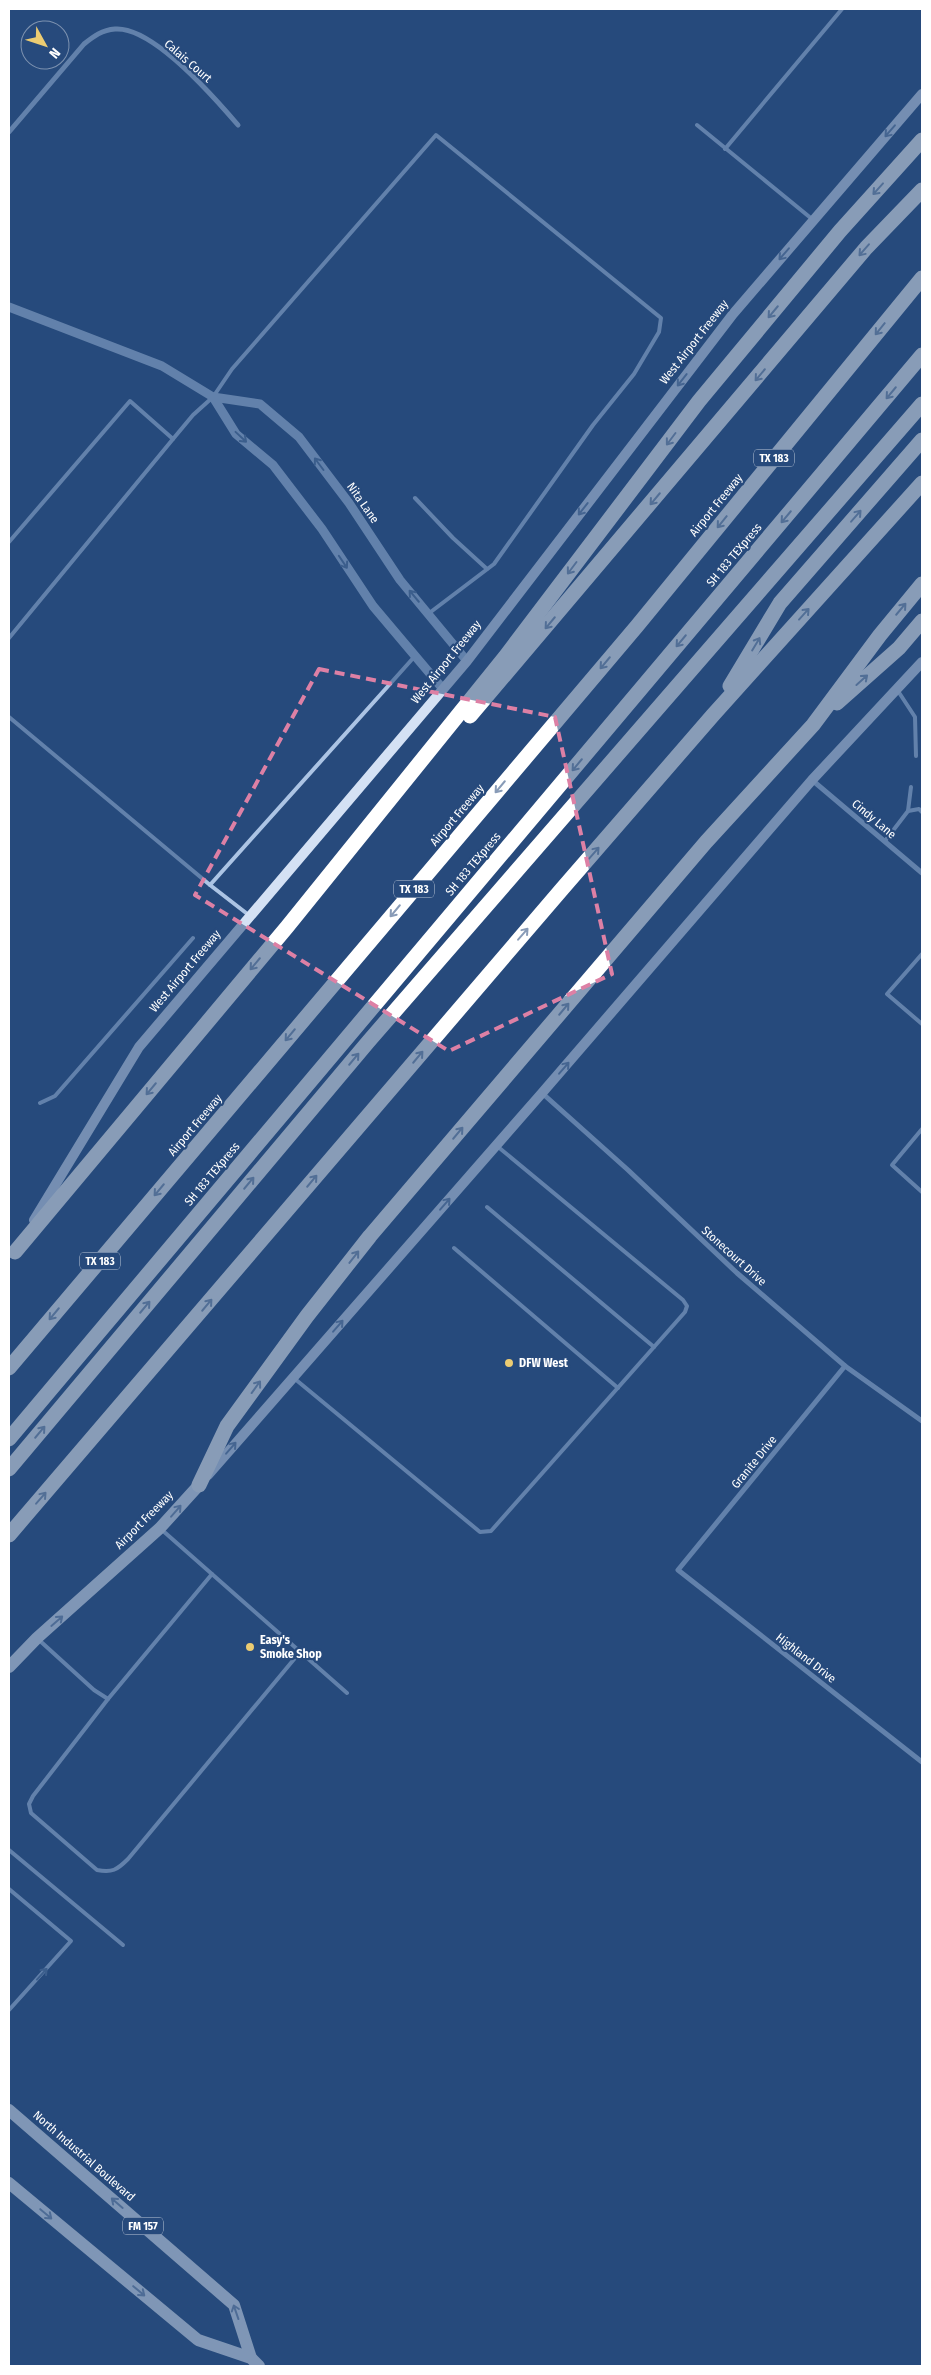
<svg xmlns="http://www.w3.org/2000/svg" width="931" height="2375" font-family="'Fira Sans Condensed',sans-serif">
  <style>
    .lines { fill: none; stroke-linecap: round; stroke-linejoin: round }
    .service { stroke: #acc4e4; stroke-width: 4 }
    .minor { stroke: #acc4e4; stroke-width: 5 }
    .tertiary { stroke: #acc4e4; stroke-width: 9 }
    .secondary { stroke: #d4e1f4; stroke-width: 10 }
    .primary { stroke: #ebf2fc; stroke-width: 12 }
    .motorway { stroke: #fff; stroke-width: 15 }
    .oneway { stroke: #6c86ac }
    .oneway2 { stroke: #889bb7 }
    .oneway3 { stroke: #5675a0 }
    .oneway4 { stroke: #7f96b6 }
    .marked { fill: none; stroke: #dd80a5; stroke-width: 4; stroke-dasharray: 10 6; stroke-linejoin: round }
    .poi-dot { fill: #eccc72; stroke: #274a7c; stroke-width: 2 }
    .labels { text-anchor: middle; stroke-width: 4.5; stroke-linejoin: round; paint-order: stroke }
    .shield { fill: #274a7c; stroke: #bec9d8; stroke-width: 1 }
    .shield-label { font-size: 11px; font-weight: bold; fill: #fff }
    .street-label { font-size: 12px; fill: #fff; stroke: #274a7c }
    .poi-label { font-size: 12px; font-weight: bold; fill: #fff; stroke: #274a7c; text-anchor: start }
  </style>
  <rect width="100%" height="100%" fill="#274a7c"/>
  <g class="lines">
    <g class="service">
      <path d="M697,125l115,94"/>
      <path d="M725,149l117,-140"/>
      <path d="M415,498l38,40 34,31"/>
      <path d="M9,542l121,-141 43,38 20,-24 20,-18 19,-28 204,-234 225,183 -2,14 -25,42 -41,51 -99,139 -66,50"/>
      <path d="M9,638l164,-199"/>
      <path d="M898,691l17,26 1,39"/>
      <path d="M9,717l201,168 205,-229"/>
      <path d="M908,811l3,-24"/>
      <path d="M885,841l23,-30 11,-2 3,3"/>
      <path d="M210,885l40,31"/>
      <path d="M922,954l-35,40 35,30"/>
      <path d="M40,1103l15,-7 138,-158"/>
      <path d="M922,1129l-30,36 30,27"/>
      <path d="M487,1207l167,140"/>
      <path d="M454,1248l164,140"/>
      <path d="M295,1379l185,153 11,-1 194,-219 2,-6 -4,-6 -186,-154"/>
      <path d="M162,1530l185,163"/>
      <path d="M39,1640l55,50 14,9 104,-125"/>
      <path d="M108,1699l-75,97 -4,8 2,9 66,57c15,3 20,0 31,-11l172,-207"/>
      <path d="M9,1850l114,95"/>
      <path d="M9,1889l62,52 -62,69"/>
    </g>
    <g class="minor">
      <path d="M9,132l75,-88c10,-8 18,-14 31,-15 37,-3 100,69 123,96"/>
      <path d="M812,780l110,93"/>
      <path d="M542,1093l86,77 109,103 108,93 77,55"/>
      <path d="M845,1366l-167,204 244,192"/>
    </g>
    <g class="tertiary">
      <path d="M9,307l153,59 51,31 47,7 39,33 50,66 51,77 67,81"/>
      <path d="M213,397l23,37 37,31 49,64 51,77 70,83"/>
    </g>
    <g class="secondary">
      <path d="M34,1220l105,-173 328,-386 266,-347 189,-220"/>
      <path d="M208,1475l334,-382 270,-313 110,-118"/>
    </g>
    <g class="primary">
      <path d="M9,1667l28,-29 123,-110 39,-43"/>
      <path d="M9,2110l225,195 17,53"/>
      <path d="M9,2183l189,157 53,18 8,8"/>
    </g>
    <g class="motorway">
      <path d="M730,686l50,-83 142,-163"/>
      <path d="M837,703l62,-55 23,-27"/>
      <path d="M470,716l396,-468 56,-58"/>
      <path d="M15,1252l272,-325 218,-270 194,-256 141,-170 82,-91"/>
      <path d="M9,1368l628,-742 285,-348"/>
      <path d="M9,1439l913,-1084"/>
      <path d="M9,1469l359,-427 554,-638"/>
      <path d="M199,1485l28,-59 80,-110 63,-80 336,-394 107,-117 67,-90 42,-51"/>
      <path d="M9,1535l553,-646 151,-174 209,-232"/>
    </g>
  </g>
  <defs><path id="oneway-shaft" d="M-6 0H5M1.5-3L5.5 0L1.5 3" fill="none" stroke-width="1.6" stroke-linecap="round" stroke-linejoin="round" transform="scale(1.25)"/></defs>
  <g class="oneway">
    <use href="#oneway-shaft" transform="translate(890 131) rotate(131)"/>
    <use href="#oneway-shaft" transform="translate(784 254) rotate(131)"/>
    <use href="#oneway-shaft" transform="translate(682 380) rotate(128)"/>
    <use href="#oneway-shaft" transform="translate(583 509) rotate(128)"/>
    <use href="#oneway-shaft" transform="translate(564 1068) rotate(-49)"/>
    <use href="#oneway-shaft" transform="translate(445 1204) rotate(-49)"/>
    <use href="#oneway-shaft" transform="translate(338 1326) rotate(-49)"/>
    <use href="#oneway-shaft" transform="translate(231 1448) rotate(-49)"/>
  </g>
  <g class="oneway2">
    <use href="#oneway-shaft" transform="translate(878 189) rotate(132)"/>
    <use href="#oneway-shaft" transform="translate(864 250) rotate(131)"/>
    <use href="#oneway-shaft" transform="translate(773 312) rotate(130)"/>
    <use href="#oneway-shaft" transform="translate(880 329) rotate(129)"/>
    <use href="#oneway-shaft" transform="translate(760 375) rotate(130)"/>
    <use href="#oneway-shaft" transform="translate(891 393) rotate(130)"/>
    <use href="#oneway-shaft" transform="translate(671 439) rotate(127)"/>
    <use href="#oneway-shaft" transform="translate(655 499) rotate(130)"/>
    <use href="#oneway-shaft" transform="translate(856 516) rotate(-49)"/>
    <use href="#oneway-shaft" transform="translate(786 517) rotate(130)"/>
    <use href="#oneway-shaft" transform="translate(722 522) rotate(129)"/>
    <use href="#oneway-shaft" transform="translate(572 568) rotate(127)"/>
    <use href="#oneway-shaft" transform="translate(901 609) rotate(-50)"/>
    <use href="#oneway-shaft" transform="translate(804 614) rotate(-48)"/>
    <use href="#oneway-shaft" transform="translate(550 623) rotate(130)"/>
    <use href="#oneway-shaft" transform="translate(681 641) rotate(130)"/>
    <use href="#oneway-shaft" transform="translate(756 644) rotate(-59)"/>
    <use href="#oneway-shaft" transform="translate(605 663) rotate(130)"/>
    <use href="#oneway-shaft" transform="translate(862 680) rotate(-42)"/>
    <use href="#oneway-shaft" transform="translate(577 765) rotate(130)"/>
    <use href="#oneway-shaft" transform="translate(500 787) rotate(130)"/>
    <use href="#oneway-shaft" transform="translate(594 853) rotate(-49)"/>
    <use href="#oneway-shaft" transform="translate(395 911) rotate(130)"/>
    <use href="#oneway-shaft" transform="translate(523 934) rotate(-49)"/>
    <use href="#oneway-shaft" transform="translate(255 964) rotate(130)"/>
    <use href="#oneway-shaft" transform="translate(564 1009) rotate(-50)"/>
    <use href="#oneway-shaft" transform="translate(290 1035) rotate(130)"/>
    <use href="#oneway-shaft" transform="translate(418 1057) rotate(-50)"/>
    <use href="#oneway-shaft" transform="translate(354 1059) rotate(-50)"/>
    <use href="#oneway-shaft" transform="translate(151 1089) rotate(130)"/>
    <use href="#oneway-shaft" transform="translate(458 1133) rotate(-50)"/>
    <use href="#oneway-shaft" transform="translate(312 1181) rotate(-50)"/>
    <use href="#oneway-shaft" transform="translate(249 1183) rotate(-50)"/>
    <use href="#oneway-shaft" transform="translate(159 1190) rotate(130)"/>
    <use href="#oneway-shaft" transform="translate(354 1257) rotate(-52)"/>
    <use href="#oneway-shaft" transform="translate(207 1305) rotate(-50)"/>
    <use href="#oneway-shaft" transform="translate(145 1307) rotate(-50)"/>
    <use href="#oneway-shaft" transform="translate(54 1314) rotate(130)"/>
    <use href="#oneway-shaft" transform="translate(256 1387) rotate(-54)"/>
    <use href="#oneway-shaft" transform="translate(40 1432) rotate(-50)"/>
    <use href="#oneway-shaft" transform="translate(41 1498) rotate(-49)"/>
  </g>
  <g class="oneway3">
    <use href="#oneway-shaft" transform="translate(241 437) rotate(43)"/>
    <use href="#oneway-shaft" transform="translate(319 464) rotate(-127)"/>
    <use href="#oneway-shaft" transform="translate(343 562) rotate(56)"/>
    <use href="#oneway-shaft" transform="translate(414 596) rotate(-130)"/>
    <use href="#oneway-shaft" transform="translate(42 1974) rotate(-48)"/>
  </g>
  <g class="oneway4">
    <use href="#oneway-shaft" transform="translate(176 1511) rotate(-49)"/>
    <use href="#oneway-shaft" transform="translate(57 1621) rotate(-41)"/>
    <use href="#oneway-shaft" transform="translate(117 2203) rotate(-139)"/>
    <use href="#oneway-shaft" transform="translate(46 2214) rotate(40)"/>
    <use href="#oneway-shaft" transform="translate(139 2291) rotate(40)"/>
    <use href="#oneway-shaft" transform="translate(236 2312) rotate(-109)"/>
  </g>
  <path d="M0 0H931V2375H0ZM319,669l236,48 57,257 -163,77 -254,-156z" fill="#274a7c" fill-opacity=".55" fill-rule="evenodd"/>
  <path class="marked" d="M319,669l236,48 57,257 -163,77 -254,-156z"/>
  <g class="poi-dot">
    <circle cx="509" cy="1363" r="5"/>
    <circle cx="250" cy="1647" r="5"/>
  </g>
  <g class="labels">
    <g class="shield">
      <rect x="754" y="449.5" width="40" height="17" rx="4"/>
      <rect x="394" y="880.5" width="40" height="17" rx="4"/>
      <rect x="80" y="1252.5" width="40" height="17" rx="4"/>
      <rect x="123" y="2217.5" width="40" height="17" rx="4"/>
    </g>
    <g class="shield-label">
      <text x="774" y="462">TX 183</text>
      <text x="414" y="893">TX 183</text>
      <text x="100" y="1265">TX 183</text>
      <text x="143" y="2230">FM 157</text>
    </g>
    <g class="street-label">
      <text transform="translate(188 61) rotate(41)" y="4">Calais Court</text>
      <text transform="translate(694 342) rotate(-52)" y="4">West Airport Freeway</text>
      <text transform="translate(363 503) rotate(55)" y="4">Nita Lane</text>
      <text transform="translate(716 505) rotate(-51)" y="4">Airport Freeway</text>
      <text transform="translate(734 555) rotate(-50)" y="4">SH 183 TEXpress</text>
      <text transform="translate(446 662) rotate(-51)" y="4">West Airport Freeway</text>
      <text transform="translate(457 815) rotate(-50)" y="4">Airport Freeway</text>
      <text transform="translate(874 819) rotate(40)" y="4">Cindy Lane</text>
      <text transform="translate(473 864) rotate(-50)" y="4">SH 183 TEXpress</text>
      <text transform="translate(185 971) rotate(-50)" y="4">West Airport Freeway</text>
      <text transform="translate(195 1125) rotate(-50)" y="4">Airport Freeway</text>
      <text transform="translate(212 1174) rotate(-50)" y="4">SH 183 TEXpress</text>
      <text transform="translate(734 1256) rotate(42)" y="4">Stonecourt Drive</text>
      <text transform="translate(754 1462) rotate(-51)" y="4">Granite Drive</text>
      <text transform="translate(144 1520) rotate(-45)" y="4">Airport Freeway</text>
      <text transform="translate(806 1658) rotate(38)" y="4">Highland Drive</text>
      <text transform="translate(84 2156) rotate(41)" y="4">North Industrial Boulevard</text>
    </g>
    <g class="poi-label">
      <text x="519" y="1367">DFW West</text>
      <text x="260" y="1644">Easy's<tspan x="260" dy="14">Smoke Shop</tspan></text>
    </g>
  </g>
  <rect width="931" height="2375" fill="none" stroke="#ffffff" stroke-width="20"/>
  <g transform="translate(45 45) rotate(130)"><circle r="24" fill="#274a7c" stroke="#7d92b0"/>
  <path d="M0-4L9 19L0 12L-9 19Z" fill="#eccc72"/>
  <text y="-8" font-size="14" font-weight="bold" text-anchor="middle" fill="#ffffff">N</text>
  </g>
</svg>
